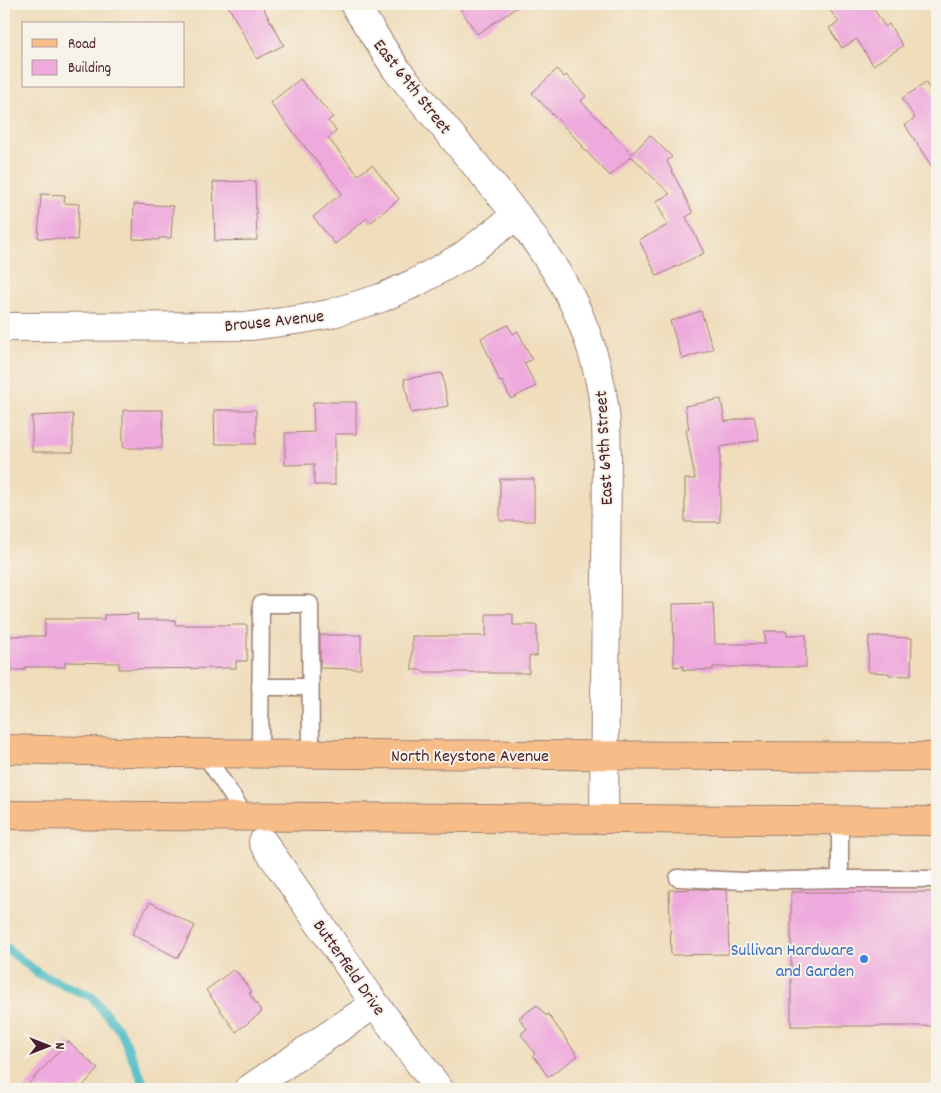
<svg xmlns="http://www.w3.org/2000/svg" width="941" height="1093" font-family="Dekko,sans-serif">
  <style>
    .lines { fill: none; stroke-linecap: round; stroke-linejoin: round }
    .stream { stroke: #4dbcc3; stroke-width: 9 }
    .building { fill: #ead }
    .service-casing { stroke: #9c7e73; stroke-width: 19 }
    .minor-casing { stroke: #9c7e73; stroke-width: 30 }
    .primary-casing { stroke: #9c7e73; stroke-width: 30 }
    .service { stroke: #fff; stroke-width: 16 }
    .minor { stroke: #fff; stroke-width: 28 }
    .primary { stroke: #f7bd88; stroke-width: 28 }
    .shop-dot { fill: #3f7fe0; stroke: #f7f3e8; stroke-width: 2 }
    .labels { text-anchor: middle; stroke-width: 4; stroke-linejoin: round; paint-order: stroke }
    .street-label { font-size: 18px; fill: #4a1f2b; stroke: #f7f3e8 }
    .shop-label { font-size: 18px; fill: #366cbe; stroke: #f7f3e8; text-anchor: end }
  </style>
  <rect width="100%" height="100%" fill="#f7f3e8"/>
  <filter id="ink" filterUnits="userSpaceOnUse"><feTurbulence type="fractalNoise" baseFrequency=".02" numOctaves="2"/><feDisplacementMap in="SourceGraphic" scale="10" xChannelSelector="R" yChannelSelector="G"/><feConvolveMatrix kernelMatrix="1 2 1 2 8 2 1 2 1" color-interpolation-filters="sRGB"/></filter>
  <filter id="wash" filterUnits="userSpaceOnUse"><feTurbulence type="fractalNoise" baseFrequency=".0096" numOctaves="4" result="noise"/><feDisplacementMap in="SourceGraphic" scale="20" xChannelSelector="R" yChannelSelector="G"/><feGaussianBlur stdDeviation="1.12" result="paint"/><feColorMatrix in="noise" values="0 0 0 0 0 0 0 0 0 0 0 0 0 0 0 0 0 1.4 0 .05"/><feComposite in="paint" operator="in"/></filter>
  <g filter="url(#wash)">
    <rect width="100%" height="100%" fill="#efddbb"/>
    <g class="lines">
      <path class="stream" d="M4,946l35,28 53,23 29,35 25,57"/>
    </g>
    <g id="blocks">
      <g class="building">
        <path d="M227,4h34l23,41 -27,14z"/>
        <path d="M457,4h65l-45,30z"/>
        <path d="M825,4h46l14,23 4,-3 14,22 -30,19 -16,-26 -15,9 -13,-20 10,-6z"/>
        <path d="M557,69l7,8 2,-2 20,21 -5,5 51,53 18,-19 22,22 -5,4 26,52 -7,4 18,36 -47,23 -18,-36 29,-15 -12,-24 14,-7 -39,-38 -21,20 -28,-29 1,-1 -51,-53z"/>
        <path d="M300,79l33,38 -5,4 9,10 -9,7 30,37 14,-10 27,34 -29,24 -3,-5 -32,26 -22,-27 29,-24 -72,-90z"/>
        <path d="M926,83l11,18v74l-32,-50 10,-7 -13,-20z"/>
        <path d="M255,181l2,59 -42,1 -2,-59z"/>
        <path d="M41,194l24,1 -1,8 15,1 -2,36 -39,-2z"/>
        <path d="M134,204l39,2 -2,32h-12v2l-26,-1z"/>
        <path d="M701,311l12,38 -31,10 -12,-38z"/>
        <path d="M508,325l5,9 5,-3 14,29 -8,3 12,23 -25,13 -9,-18 -2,1 -19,-44z"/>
        <path d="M442,373l6,33 -37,7 -7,-34z"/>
        <path d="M721,399l4,23 29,-6 5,24 -39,7v75h-35v-43h10l-9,-50h3l-4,-23z"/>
        <path d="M313,402h43v32h-21v51h-21v-21l-29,1v-32l29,-1z"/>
        <path d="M123,410h40l-1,38h-39z"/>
        <path d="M214,410h42v34h-41z"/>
        <path d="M73,414v38h-41v-36z"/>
        <rect x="500" y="479" width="34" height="42"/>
        <path d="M713,603l2,41h50v-13h22v4h19v32h-93v3h-30v-4l-9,1 -1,-63z"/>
        <path d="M138,614l-1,6h38v5h72v36h-11v7l-117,1v-6l-54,-1v5h-40v3h-21v-34h41v-17h59v-4z"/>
        <path d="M486,614h27v11h24v31h-8v17h-40v-1h-66v-2h-11v-34h74z"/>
        <path d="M320,635h41v34l-41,-1z"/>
        <path d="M869,636l43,2 -1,38 -22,-1v-2l-21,-1z"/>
        <path d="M697,889l30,1 2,64 -58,1 -2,-65z"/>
        <rect x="791" y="892" width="146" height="134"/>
        <path d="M150,902l45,24 -17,32 -46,-24z"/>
        <path d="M233,970l2,2 1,-1 16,21 -3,1 13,19 -26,20 -30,-42z"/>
        <path d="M537,1005l9,11 2,-2 30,42 -30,21 -15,-22 2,-1 -14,-20 6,-5 -8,-11z"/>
        <path d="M68,1041l30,28 -18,20h-56z"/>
      </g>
    </g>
  </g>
  <g filter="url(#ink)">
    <use href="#blocks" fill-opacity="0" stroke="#9c7e73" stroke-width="1"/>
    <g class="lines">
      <defs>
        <g id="service">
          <path d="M260,687h50"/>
          <path d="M204,753l44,67"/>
          <path d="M260,754l1,-150h49l1,150"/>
          <path d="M840,820v59"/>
          <path d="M678,878l66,3 96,-2h97"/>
        </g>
        <g id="minor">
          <path d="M354,4l42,65 121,146c18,25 37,50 51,77 18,35 31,75 36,114 3,16 2,33 3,50l-3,363"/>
          <path d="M4,327l248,-1 51,-7 26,-5 52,-16 36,-16 46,-26 54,-41"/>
          <path d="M263,842l112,162 64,85"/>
          <path d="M249,1089l126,-85"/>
        </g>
        <g id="primary">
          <path d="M4,749l164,4 769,4"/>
          <path d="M4,815l933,6"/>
        </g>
      </defs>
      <use href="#service" class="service-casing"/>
      <use href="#minor" class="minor-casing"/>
      <use href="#primary" class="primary-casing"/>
      <use href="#service" class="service"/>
      <use href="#minor" class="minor"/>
      <use href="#primary" class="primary"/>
    </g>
  </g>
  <circle class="shop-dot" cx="864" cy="959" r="5"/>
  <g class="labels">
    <g class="street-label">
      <text transform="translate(413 86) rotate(52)" y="6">East 69th Street</text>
      <text transform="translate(274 320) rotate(-6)" y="6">Brouse Avenue</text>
      <text transform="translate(603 448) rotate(-93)" y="6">East 69th Street</text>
      <text x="470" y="761">North Keystone Avenue</text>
      <text transform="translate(350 967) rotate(55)" y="6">Butterfield Drive</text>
    </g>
    <g class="shop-label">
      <text x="854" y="955">Sullivan Hardware<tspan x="854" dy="21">and Garden</tspan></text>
    </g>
  </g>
  <rect width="941" height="1093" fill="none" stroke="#f7f3e8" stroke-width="20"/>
  <rect x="22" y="22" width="162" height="65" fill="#f7f3e8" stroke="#b29e9c"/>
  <rect x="32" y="39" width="25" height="8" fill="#f7bd88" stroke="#b29e9c"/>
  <text x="68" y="48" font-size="15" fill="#4a1f2b">Road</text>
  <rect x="32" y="60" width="25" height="15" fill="#eeaadd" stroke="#b29e9c"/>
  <text x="68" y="72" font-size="15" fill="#4a1f2b">Building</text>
  <g transform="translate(48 1046) rotate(90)" stroke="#f7f3e8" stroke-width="4" paint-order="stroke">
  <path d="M0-4L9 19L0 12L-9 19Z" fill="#4a1f2b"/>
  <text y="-8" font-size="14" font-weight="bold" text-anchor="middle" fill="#4a1f2b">N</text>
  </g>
</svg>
